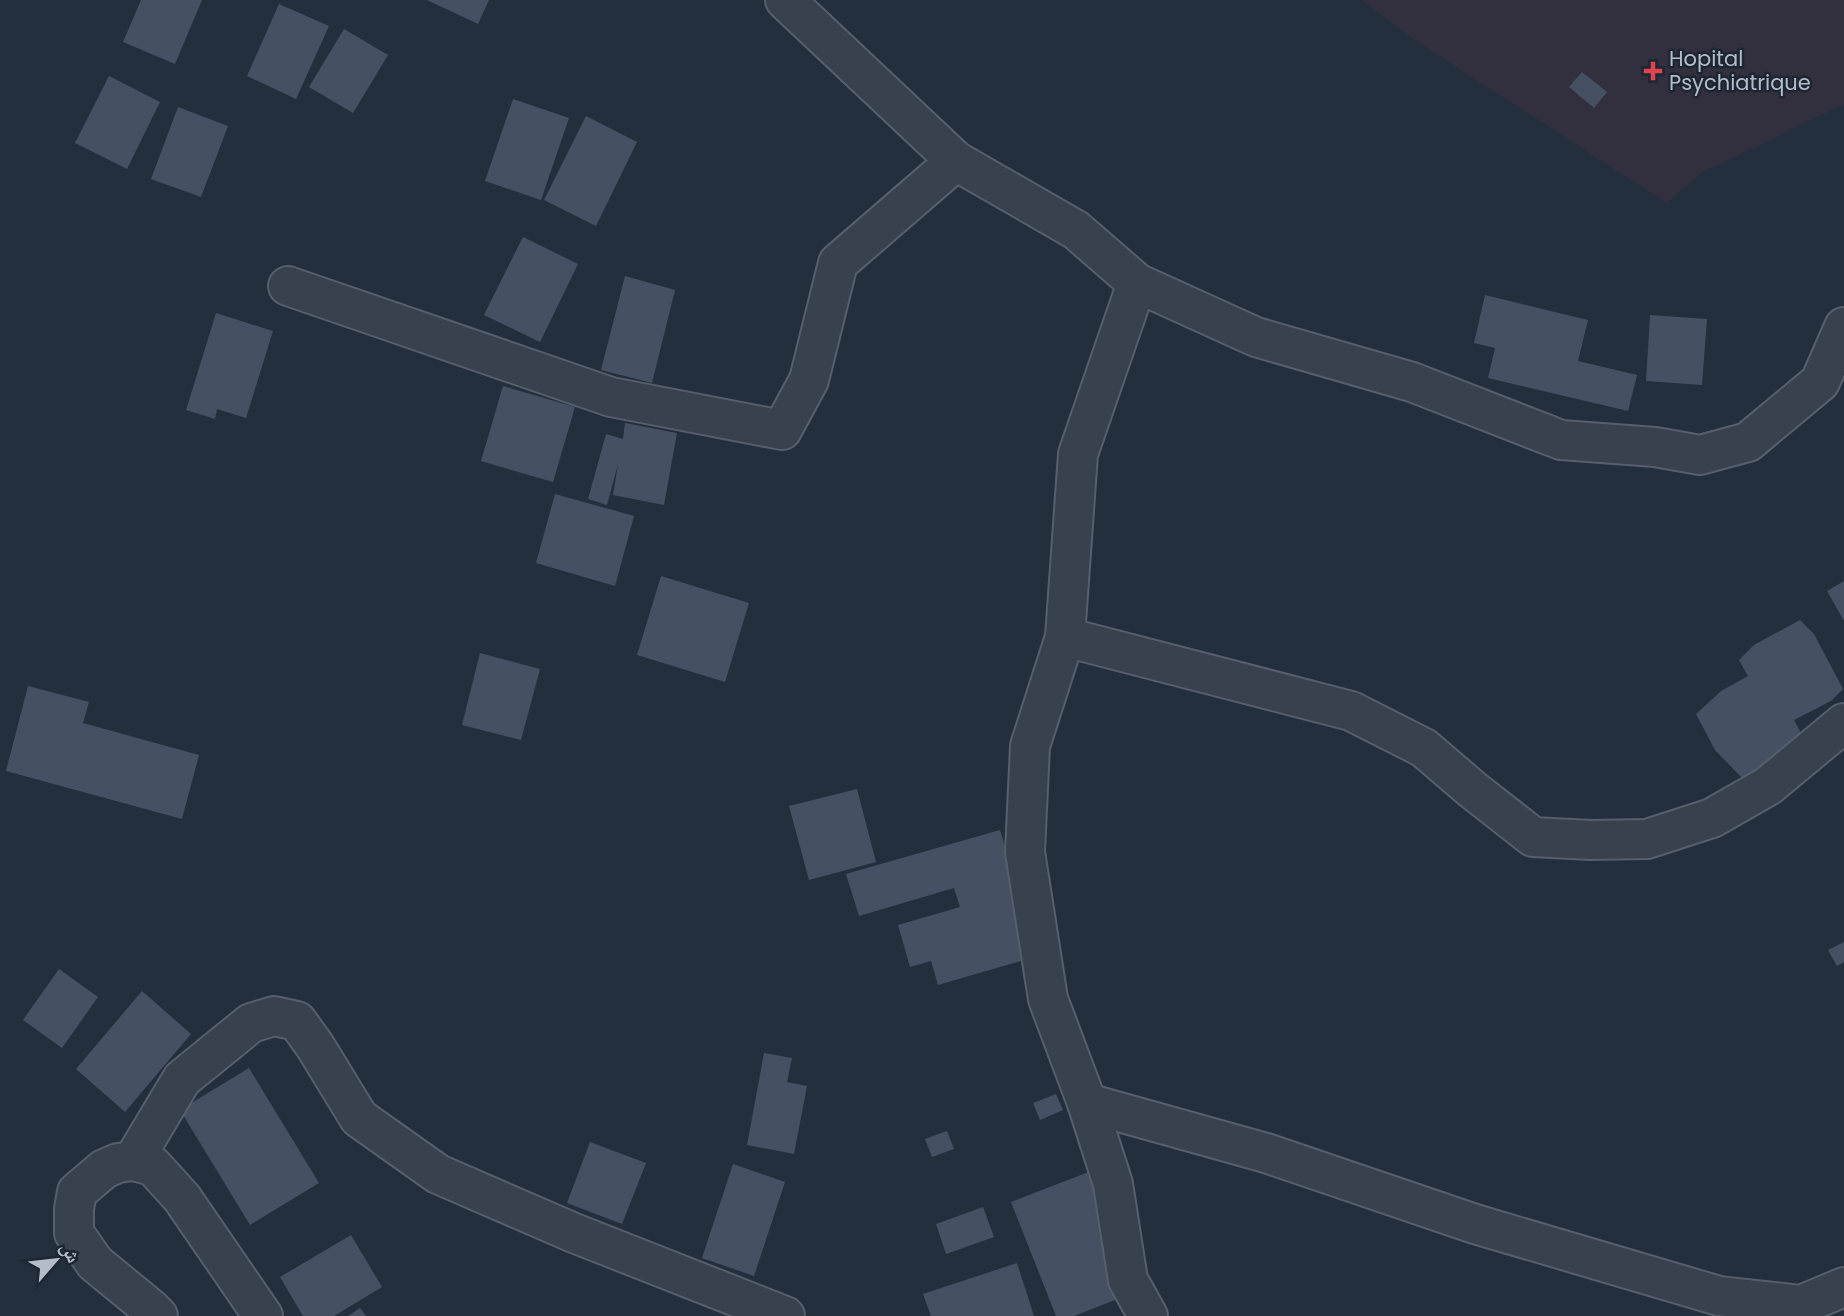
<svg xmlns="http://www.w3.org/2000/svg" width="1844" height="1316" font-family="Poppins,'Noto Naskh Arabic',sans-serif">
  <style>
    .medical { fill: #32303f }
    .building { fill: #455162 }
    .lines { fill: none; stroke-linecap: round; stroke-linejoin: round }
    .minor-casing { stroke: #565f6c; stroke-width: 42 }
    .minor { stroke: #38414e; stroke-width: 38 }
    .health-dot { fill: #e0444e; stroke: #1d2633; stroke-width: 2.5 }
    .labels { text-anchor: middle; stroke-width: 5; stroke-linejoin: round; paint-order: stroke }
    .poi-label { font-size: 21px; fill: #b4bcc9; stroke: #1d2633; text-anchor: start }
  </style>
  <rect width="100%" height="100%" fill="#242f3e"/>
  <path class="medical" d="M1362,0h482v104l-143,69 -34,30 -257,-166z"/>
  <g class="building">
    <path d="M141,0h61l-27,64 -52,-22z"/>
    <path d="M427,0h62l-11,24z"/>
    <path d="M279,4l50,22 -33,73 -49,-23z"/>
    <path d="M344,29l44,26 -35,58 -44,-26z"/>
    <path d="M1582,72l25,20 -13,16 -25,-21z"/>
    <path d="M109,76l51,26 -33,67 -52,-26z"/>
    <path d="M513,99l56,19 -28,82 -56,-19z"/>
    <path d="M178,107l50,19 -27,71 -50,-18z"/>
    <path d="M586,116l51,26 -41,84 -52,-26z"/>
    <path d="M523,237l55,27 -38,78 -56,-27z"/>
    <path d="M625,276l50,14 -23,93 -51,-13z"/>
    <path d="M1485,295l103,25 -10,41 59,14 -9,36 -140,-33 7,-30 -21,-5z"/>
    <path d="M216,313l57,18 -27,87 -29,-9 -2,10 -29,-9z"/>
    <path d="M1650,315l57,4 -5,66 -56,-4z"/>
    <path d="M503,386l72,21 -22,75 -72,-21z"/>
    <path d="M625,423l52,10 -13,72 -51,-10 5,-31 -11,41 -19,-6 18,-65 17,5z"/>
    <path d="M555,494l79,22 -19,70 -79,-23z"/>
    <path d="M661,576l88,27 -24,79 -88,-27z"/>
    <path d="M1844,581v40l-17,-30z"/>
    <path d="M1800,620l14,14 29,55 -12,12 -37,19 7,13 -44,42 -12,6 -30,-31 -19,-36 25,-23 27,-15 -9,-16 15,-15z"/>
    <path d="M480,653l60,16 -19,71 -59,-15z"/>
    <path d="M28,686l61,16 -6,21 116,32 -17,64 -176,-48z"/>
    <path d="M857,789l19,73 -67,18 -20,-74z"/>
    <path d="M1000,830l10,33 26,12 -26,9 4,13 45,53 -121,35 -7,-24 -21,6 -12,-42 62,-18 -6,-19 -95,28 -13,-42z"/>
    <path d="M1844,942v20l-7,4 -9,-16z"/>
    <path d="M59,969l39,28 -36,51 -39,-28z"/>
    <path d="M142,991l49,43 -66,78 -49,-43z"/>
    <path d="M764,1053l28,5 -5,24 20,4 -13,68 -47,-9z"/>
    <path d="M249,1068l70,115 -69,42 -70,-115z"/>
    <path d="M1056,1094l7,16 -23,10 -7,-17z"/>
    <path d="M947,1131l7,18 -22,8 -7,-18z"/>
    <path d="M590,1142l56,21 -24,61 -55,-21z"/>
    <path d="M733,1164l52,18 -31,94 -52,-18z"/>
    <path d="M1099,1168l29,127 -54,21h-18l-45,-114z"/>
    <path d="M983,1207l11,30 -48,17 -10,-30z"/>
    <path d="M351,1235l31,52 -48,29h-31l-23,-39z"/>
    <path d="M1017,1263l17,53h-103l-8,-22z"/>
    <path d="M360,1308l6,8h-18z"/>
  </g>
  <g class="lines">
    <defs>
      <g id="minor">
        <path d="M785,0l171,161 120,69 61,53 119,54 156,45 149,58 94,7 45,8 48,-13 72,-60 24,-55"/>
        <path d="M1137,283l-59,171 -13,183 -35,109 -5,106 23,147 39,104 26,81 15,96 20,36"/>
        <path d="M288,286l323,111 171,33 27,-50 29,-117 118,-102"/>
        <path d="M1065,637l286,74 73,37 49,42 60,47 58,3 56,-1 65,-21 56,-32 76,-63"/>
        <path d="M1087,1103l179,50 209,71 244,72 82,9 43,-18"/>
        <path d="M133,1161l49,-82 69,-56 23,-7 23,5 18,25 44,72 79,56 136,59 211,83"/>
        <path d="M158,1316l-7,-7 -56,-46 -21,-30v-24l3,-17 27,-23 14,-6 15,-2 20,5 29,32 81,118"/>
      </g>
    </defs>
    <use href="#minor" class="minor-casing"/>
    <use href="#minor" class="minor"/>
  </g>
  <path class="health-dot" d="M1649.5 60.5h7v7h7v7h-7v7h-7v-7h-7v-7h7z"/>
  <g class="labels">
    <g class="poi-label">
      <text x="1669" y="66">Hopital<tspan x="1669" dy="24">Psychiatrique</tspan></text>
    </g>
  </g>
  <g transform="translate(56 1260) rotate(62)" stroke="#1d2633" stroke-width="5" paint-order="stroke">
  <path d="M0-5L12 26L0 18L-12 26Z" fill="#b4bcc9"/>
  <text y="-10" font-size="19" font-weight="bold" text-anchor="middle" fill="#b4bcc9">ش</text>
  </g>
</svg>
